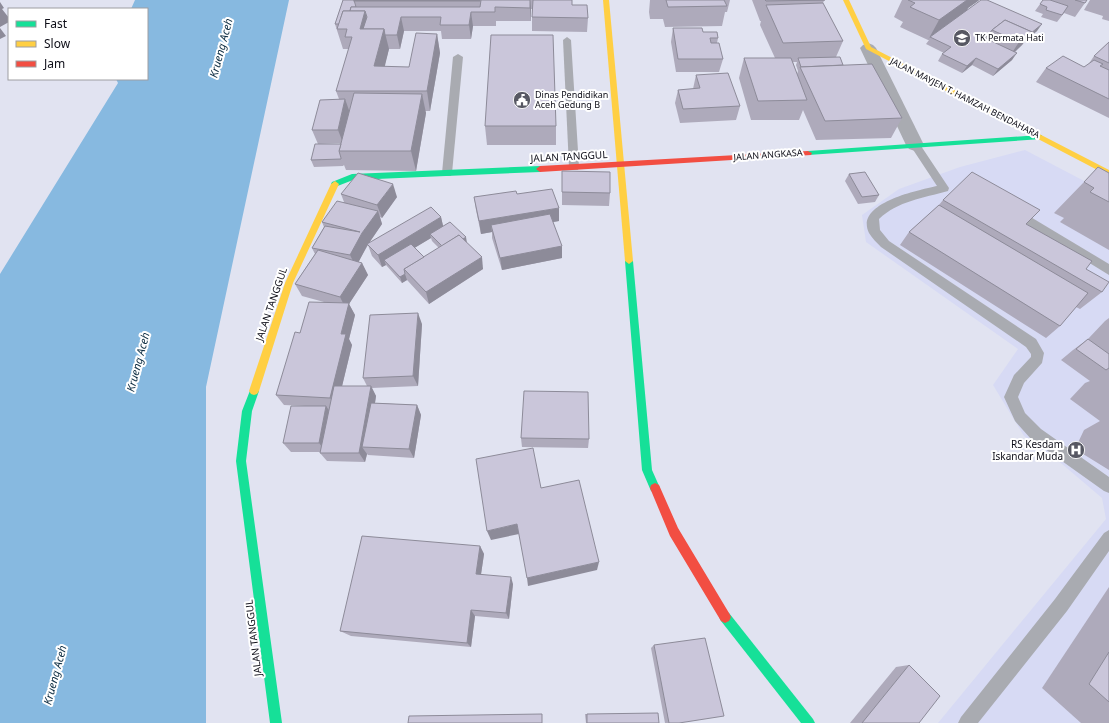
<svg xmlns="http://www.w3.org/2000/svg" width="1109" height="723" font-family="'Noto Sans',sans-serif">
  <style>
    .built { fill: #d7daf4 }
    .water { fill: #87b9e0 }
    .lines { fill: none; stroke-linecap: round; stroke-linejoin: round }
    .lane { fill: #a9abb1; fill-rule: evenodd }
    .street { fill: #a9abb1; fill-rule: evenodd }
    .fast { fill: #16e098; fill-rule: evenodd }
    .slow { fill: #ffcf43; fill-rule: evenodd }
    .jam { fill: #f24e42; fill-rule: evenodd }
    .wall { fill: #aeaabb; fill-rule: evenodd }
    .shaded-wall { fill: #8d8b99 }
    .building { fill: #cac6da; stroke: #8d8b99 }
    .labels { text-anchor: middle; stroke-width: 4; stroke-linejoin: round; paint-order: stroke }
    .far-poi-label { font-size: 9px; fill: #0d0d17; stroke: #fff; text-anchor: start }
    .far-street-label { font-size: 9px; fill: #0d0d17; stroke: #fff }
    .street-label { font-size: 10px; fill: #0d0d17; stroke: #fff }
    .poi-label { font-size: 10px; fill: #0d0d17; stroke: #fff; text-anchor: end }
    .water-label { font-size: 11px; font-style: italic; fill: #0c2c41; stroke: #fff }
  </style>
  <rect width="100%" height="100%" fill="#e1e3f1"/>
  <path class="built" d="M1025,150l84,44v529h-171l168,-204 -4,-21 -40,-34 -38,-28 -31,-51 25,-36 -152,-107 -4,-27 37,-26 61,-22z"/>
  <path class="water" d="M135,0h154l-83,387v336h-206v-449l118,-191 -2,-4h31v-70h-16z"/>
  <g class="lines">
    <g class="lane">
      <path d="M567,37l4,3 8,127 -1,3h-8l-1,-3 -6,-127z"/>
      <path d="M458,54l5,3 -11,116 -1,3h-8l-1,-3 11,-116z"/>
      <path d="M915,142l4,1 30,45 -1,3c-25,7 -50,10 -69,28l1,11 9,11 147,98 8,14 -2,10 -18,20 -6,14 7,16 16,16 68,48v16l-5,-2 -73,-52 -16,-18 -11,-24 10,-22 17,-18v-3l-5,-7 -145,-100c-4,-4 -9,-9 -12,-14 -15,-30 50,-43 68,-47l-27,-41z"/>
      <path d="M1014,207l95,57v11l-99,-61 -2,-3 2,-3z"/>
      <path d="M1109,530v21l-42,60 -89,112h-20l3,-6 94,-118 49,-66z"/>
    </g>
    <path class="street" d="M868,43l5,2 3,3 48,97 -3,4 -6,2 -6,-2 -3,-4 -46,-97 3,-3z"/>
    <g class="fast">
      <path d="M1040,135h2v4l-234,16 -4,-2 4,-2z"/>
      <path d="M540,166l4,3 -4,3 -187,8 -18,7 -4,-3 1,-2 20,-8z"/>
      <path d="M629,258l4,3 19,209 8,18 -1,3 -4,2 -4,-2 -9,-21 -17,-209z"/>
      <path d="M254,387l3,1 2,3 -7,20 -6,50 36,262h-12l-34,-262 6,-50 9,-23z"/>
      <path d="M725,611l4,2 84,106 2,4h-14l-80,-102 -2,-4 2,-4z"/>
    </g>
    <g class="slow">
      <path d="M603,0h6l24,261 -4,3 -4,-3z"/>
      <path d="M843,0h6l22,47 238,123v6l-243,-127z"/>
      <path d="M335,181l4,3 -46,99 -34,108 -2,3 -3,1 -3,-1 -2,-3 36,-108 46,-99z"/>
    </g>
    <g class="jam">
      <path d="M808,151l4,2 -1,2 -271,17 -4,-3 4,-3z"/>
      <path d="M655,483l4,2 19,43 51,85 2,4 -2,4 -4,2 -4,-2 -51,-85 -20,-48 1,-3z"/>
    </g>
  </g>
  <g class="wall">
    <path d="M343,0h229v5l16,13 -1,14 -55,-1v-22h-1v12h-35v5h-23l-2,13h-29l-1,-8h-37l-4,18h-11l-5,18h25l28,-33 3,19 -10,58h-5l1,2 -10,58 -70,-1 -2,-5 -1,1 -29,1 -3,-7 30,-17 -23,1 -6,-14 27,-31 -3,-8 13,-42h-6l-8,-25z"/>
    <path d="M650,0h80l-3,12h-2l-3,14 -57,1 -2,-8h-13l-1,-7z"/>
    <path d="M752,0h72l-1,4 20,37 -7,16 7,8 59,53 -11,20 -75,2 -13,-30 -4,10h-48l-12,-42 5,-20h31l-15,-33 1,-4h-1zM793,62h4l-1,3 2,6 -1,3z"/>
    <path d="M902,0h77l-1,1 -10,7 -1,3 70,20 -12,10 -3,4 -7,7 -3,8 -19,16 -21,-11 -10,8 -24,-12 4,-7 2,-1 -18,-9 3,-4h-1l-28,-13 3,-5 -9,-5z"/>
    <path d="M1043,0h44l-12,17 -11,-4 -7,9 -16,-5 2,-3 -8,-3z"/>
    <path d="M1090,0h19v21l-7,-2 1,-3 -19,-6z"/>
    <path d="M673,28l30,4 15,6 -1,5 6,16 -4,13h-43l-5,-30z"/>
    <path d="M1109,42v76l-73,-36 10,-14 38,-1 4,-2 6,-9z"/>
    <path d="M696,75l44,31 -4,14 -56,3 -5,-20 3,-13 15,-1z"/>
    <path d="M485,126h71v19h-69z"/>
    <path d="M562,171l48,22 -1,13 -47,-1z"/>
    <path d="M1109,173v77l-49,-28 4,-4 -10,-5 30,-31z"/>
    <path d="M849,174l30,21 -4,7 -17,2 -13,-23z"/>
    <path d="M341,194l56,3 -15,21 -2,-1 2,7 -13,19 72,-26 2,9 24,17 16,26 -54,35 -21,-23 -1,-1 -5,3 -16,-18 -4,2 -10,-11 -4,-11 -10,17 4,1 6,12 -19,29 6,11 -6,24 3,6 -10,41h25l-4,-8 59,-54 -4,62 -46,2 4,8 -1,7 42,2 4,10 -7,43 -46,-3 -1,-1 -2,8 -38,-1 -7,-8v-1h-29l-8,-9 22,-37 -21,-1 -8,-10 24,-62 24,-31 -22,-6 -7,-12 20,-30 -3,-6 12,-21 -2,-5 22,-20zM431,238l1,3 7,7 -15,9 -10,-9z"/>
    <path d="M517,194l42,27 -6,1 9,36 -60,12 -10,-32v-6l-11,2 -5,-24 -2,-13z"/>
    <path d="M943,200l83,24 60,45 16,23 -22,17 -4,-2 -16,19 -14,12 -146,-93 9,-13 30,-27z"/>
    <path d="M1109,318v152l-34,-21 9,-19 16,-9 -30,-22 15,-16 5,-2 -29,-21 12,-10 15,-11 17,-18z"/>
    <path d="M521,438l68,1 -1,9 -66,-1z"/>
    <path d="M480,546l4,8 -3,20 32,10 -4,35 -34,-3 -4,31 -120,-11 -11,-5z"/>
    <path d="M1109,587v136h-28l-39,-35z"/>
    <path d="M654,645l25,78h-14l-14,-75z"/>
    <path d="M909,665l10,58h-69l46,-56z"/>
    <path d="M585,714h2l72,9h-73z"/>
  </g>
  <g class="shaded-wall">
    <path d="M531,0v21l-1,-13z"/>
    <path d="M967,0h12l-1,1 -10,7 -2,4 -36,25 -2,3 11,-20z"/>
    <path d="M0,2l4,6 -2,1 7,9v4l-9,5z"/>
    <path d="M365,11l5,20 -10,-2z"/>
    <path d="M471,12l2,14 -2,13 -2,-14z"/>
    <path d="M401,17l3,14 -4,18 -3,-14z"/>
    <path d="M1042,24l-5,7 -12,10 -3,4 -12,11 9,-14 13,-10z"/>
    <path d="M0,28l6,8 -6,3z"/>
    <path d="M384,29l5,20 -9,37 -6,-20z"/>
    <path d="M437,34l3,19 -10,58 -3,-20z"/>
    <path d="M1017,53l-5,7 -19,16 5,-7z"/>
    <path d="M976,58l-4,7 -10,8 5,-7z"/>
    <path d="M422,94l4,19 -10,58 -5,-20z"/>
    <path d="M345,99l5,14 -7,30 -5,-13z"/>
    <path d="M393,184l4,13 -15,21 -5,-13z"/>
    <path d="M559,208v13l-66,11 -2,-7 1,7 -11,2 -2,-13z"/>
    <path d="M378,211l4,13 -15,22 -11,21 -6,-12 12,-22z"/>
    <path d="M441,217l3,13 -14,4 1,4 -43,26 -4,-4 2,5 -4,2 -4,-12z"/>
    <path d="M466,237l1,6 -21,6z"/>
    <path d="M562,246v12l-60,12 -2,-12z"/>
    <path d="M482,257l1,12 -54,35 -3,-12z"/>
    <path d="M362,263l6,12 -19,29 6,11 -6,24 3,6 -15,62 -7,-9 16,-89 -6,-12z"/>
    <path d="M405,274l2,6 -5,3 -2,-6z"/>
    <path d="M418,313l4,11 -4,62 -5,-10z"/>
    <path d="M371,386l5,10 -8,51h-6l5,7 -2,8 -6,-9z"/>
    <path d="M417,405l4,10 -7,43 -5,-9z"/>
    <path d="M326,406l7,10 -7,36 -7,-9z"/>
    <path d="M517,524l2,10 -28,6 -4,-9z"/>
    <path d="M480,546l4,8 -4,27 -4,-7z"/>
    <path d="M599,562l-2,8 -69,16 -1,-8z"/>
    <path d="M511,577l2,7 -4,35 -3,-6z"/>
    <path d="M471,610l4,6 -4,31 -4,-4z"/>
  </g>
  <g class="building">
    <path d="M343,0h11l2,7h-5l-1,4h-7l-4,13h-4z"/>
    <rect x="354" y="0" width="126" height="1"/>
    <path d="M481,0h49v8l-35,-1v5h-24l-2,13h-29l1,-8h-40l-4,18h-12l-1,-6h-21l4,-12 -2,-6h-15l1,-4h129z"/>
    <path d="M533,0h39v5h15l1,13 -56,-1z"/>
    <path d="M666,0h58l3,6 -59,1z"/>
    <path d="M765,0h60l-59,1z"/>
    <path d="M908,0h59l-28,20 -29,-13 5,-4z"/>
    <path d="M981,0h6l55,24 -12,10 2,-2 -27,-12 -13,10 -3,4 -4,4 32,15 -19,16 -22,-11 -9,8 -25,-12 9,-7 -21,-10z"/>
    <path d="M1043,0h7l18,6 -6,9 -16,-5 1,-3 -7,-3z"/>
    <path d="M1075,0h12l-2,3z"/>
    <path d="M823,3l20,38 -60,2 -17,-38z"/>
    <path d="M343,11h22l-5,18h24l-10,37 35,1 7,-34 21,1 -10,57h-91l16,-54h-7l2,-8h-10z"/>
    <path d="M1005,20l27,12 -13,10 -27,-12z"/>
    <path d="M673,28h29l1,4h14l1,6h-8l1,5h8l4,16h-45z"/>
    <path d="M491,35h62l3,91h-71z"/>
    <path d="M1109,42v21l-15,-7z"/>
    <path d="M1063,56l21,11 10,-7 9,4 -3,2 9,4v29l-63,-31z"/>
    <path d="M840,57l3,8 -42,2 -3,-9z"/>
    <path d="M744,58h47l16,42 -49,1z"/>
    <path d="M872,64l30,54 -77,3 -25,-54z"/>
    <path d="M728,73l12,33 -57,3 -5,-19 22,-2 -4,-13z"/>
    <path d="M354,93l68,1 -11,57h-72z"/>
    <path d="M345,99l-7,31h-26l8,-30z"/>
    <path d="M315,144h26l-2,7 2,7v1l-30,1z"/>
    <path d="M1098,167l11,6v29l-19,-10 4,-4 -10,-6z"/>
    <path d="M562,171l48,1v21l-48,-1z"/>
    <path d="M865,172l14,23 -17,2 -13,-23z"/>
    <path d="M972,172l68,38 -14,14 66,37 -6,8 23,13 -7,10 -159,-92z"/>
    <path d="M358,173l35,11 -16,21 -36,-11z"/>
    <path d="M552,189l7,19 -80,13 -5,-24 42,-6 1,3z"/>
    <path d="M337,201l41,10 -16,22 -12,22 -38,-7 13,-22 35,6 -38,-10z"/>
    <path d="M939,205l149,88 -28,33 -151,-94z"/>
    <path d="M431,207l10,10 -63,38 -11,-11z"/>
    <path d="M550,214l12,32 -62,12 -9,-33z"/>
    <path d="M450,222l16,15 -3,2 -4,-4 -17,11 -12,-12z"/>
    <path d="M459,235l23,22 -56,35 -22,-23z"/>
    <path d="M411,244l13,13 -20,12 1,5 -5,3 -16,-17z"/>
    <path d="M318,250l44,13 -22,34 -45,-13z"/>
    <path d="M309,302l40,1 -8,31h5l-16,64 -54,-3 19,-63 5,1z"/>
    <path d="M418,313l-5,63 -50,2 7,-63z"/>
    <path d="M1088,339l21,15v14l-3,2 -30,-21z"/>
    <path d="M334,386h37l-12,67h-39z"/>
    <path d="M524,391l64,1 1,47 -68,-1z"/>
    <path d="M371,403l46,2 -8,44 -47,-2z"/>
    <path d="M291,406h35l-7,37h-36z"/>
    <path d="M533,448l8,40 38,-8 20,82 -72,16 -10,-54 -30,7 -11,-72z"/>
    <path d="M362,536l118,10 -4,28 35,3 -5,36 -35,-3 -4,33 -127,-12z"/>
    <path d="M705,638l19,78 -45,7h-10l-15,-78z"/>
    <path d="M1109,652v50l-20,-18z"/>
    <path d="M909,665l31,31 -21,27h-57z"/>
    <path d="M658,713l1,10h-72v-9z"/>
    <path d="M542,714v9h-134l1,-7z"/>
  </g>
  <defs>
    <symbol id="school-disc" viewBox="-11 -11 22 22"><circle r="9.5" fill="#575863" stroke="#fff"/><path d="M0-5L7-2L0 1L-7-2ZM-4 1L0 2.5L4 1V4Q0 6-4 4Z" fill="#fff"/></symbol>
    <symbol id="civic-disc" viewBox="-11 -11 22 22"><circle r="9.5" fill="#575863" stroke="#fff"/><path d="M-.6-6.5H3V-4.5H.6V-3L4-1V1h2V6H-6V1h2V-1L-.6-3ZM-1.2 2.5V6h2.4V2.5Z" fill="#fff"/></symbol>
    <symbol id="hospital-disc" viewBox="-11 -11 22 22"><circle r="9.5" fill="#575863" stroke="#fff"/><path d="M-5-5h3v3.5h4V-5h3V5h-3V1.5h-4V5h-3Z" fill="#fff"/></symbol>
  </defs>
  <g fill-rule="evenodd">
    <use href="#school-disc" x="952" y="28" width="20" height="20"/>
    <use href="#civic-disc" x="512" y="90" width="20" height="20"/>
    <use href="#hospital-disc" x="1066" y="440" width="20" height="20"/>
  </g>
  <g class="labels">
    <g class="far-poi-label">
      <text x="975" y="41">TK Permata Hati</text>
      <text x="535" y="98">Dinas Pendidikan<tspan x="535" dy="10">Aceh Gedung B</tspan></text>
    </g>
    <g class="far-street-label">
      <text transform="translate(965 98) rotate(27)" y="3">JALAN MAYJEN T. HAMZAH BENDAHARA</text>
      <text transform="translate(768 155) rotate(-4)" y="3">JALAN ANGKASA</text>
    </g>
    <g class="street-label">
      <text transform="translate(569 156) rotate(-3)" y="4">JALAN TANGGUL</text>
      <text transform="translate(271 304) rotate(-71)" y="4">JALAN TANGGUL</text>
      <text transform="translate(253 638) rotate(-97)" y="4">JALAN TANGGUL</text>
    </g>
    <g class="poi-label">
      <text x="1063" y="448">RS Kesdam<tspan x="1063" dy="12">Iskandar Muda</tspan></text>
    </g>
    <g class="water-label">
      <text transform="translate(221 48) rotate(-75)" y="4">Krueng Aceh</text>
      <text transform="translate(138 362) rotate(-75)" y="4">Krueng Aceh</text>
      <text transform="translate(55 675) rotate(-75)" y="4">Krueng Aceh</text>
    </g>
  </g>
  <rect x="8" y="8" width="140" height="72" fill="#ffffff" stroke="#9e9ea2"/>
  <rect x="16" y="21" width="20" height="6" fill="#16e098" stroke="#9e9ea2"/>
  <text x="44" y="28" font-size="12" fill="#0d0d17">Fast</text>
  <rect x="16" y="41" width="20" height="6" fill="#ffcf43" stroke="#9e9ea2"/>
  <text x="44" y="48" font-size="12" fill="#0d0d17">Slow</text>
  <rect x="16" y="61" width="20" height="6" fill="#f24e42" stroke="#9e9ea2"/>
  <text x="44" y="68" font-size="12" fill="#0d0d17">Jam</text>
</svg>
